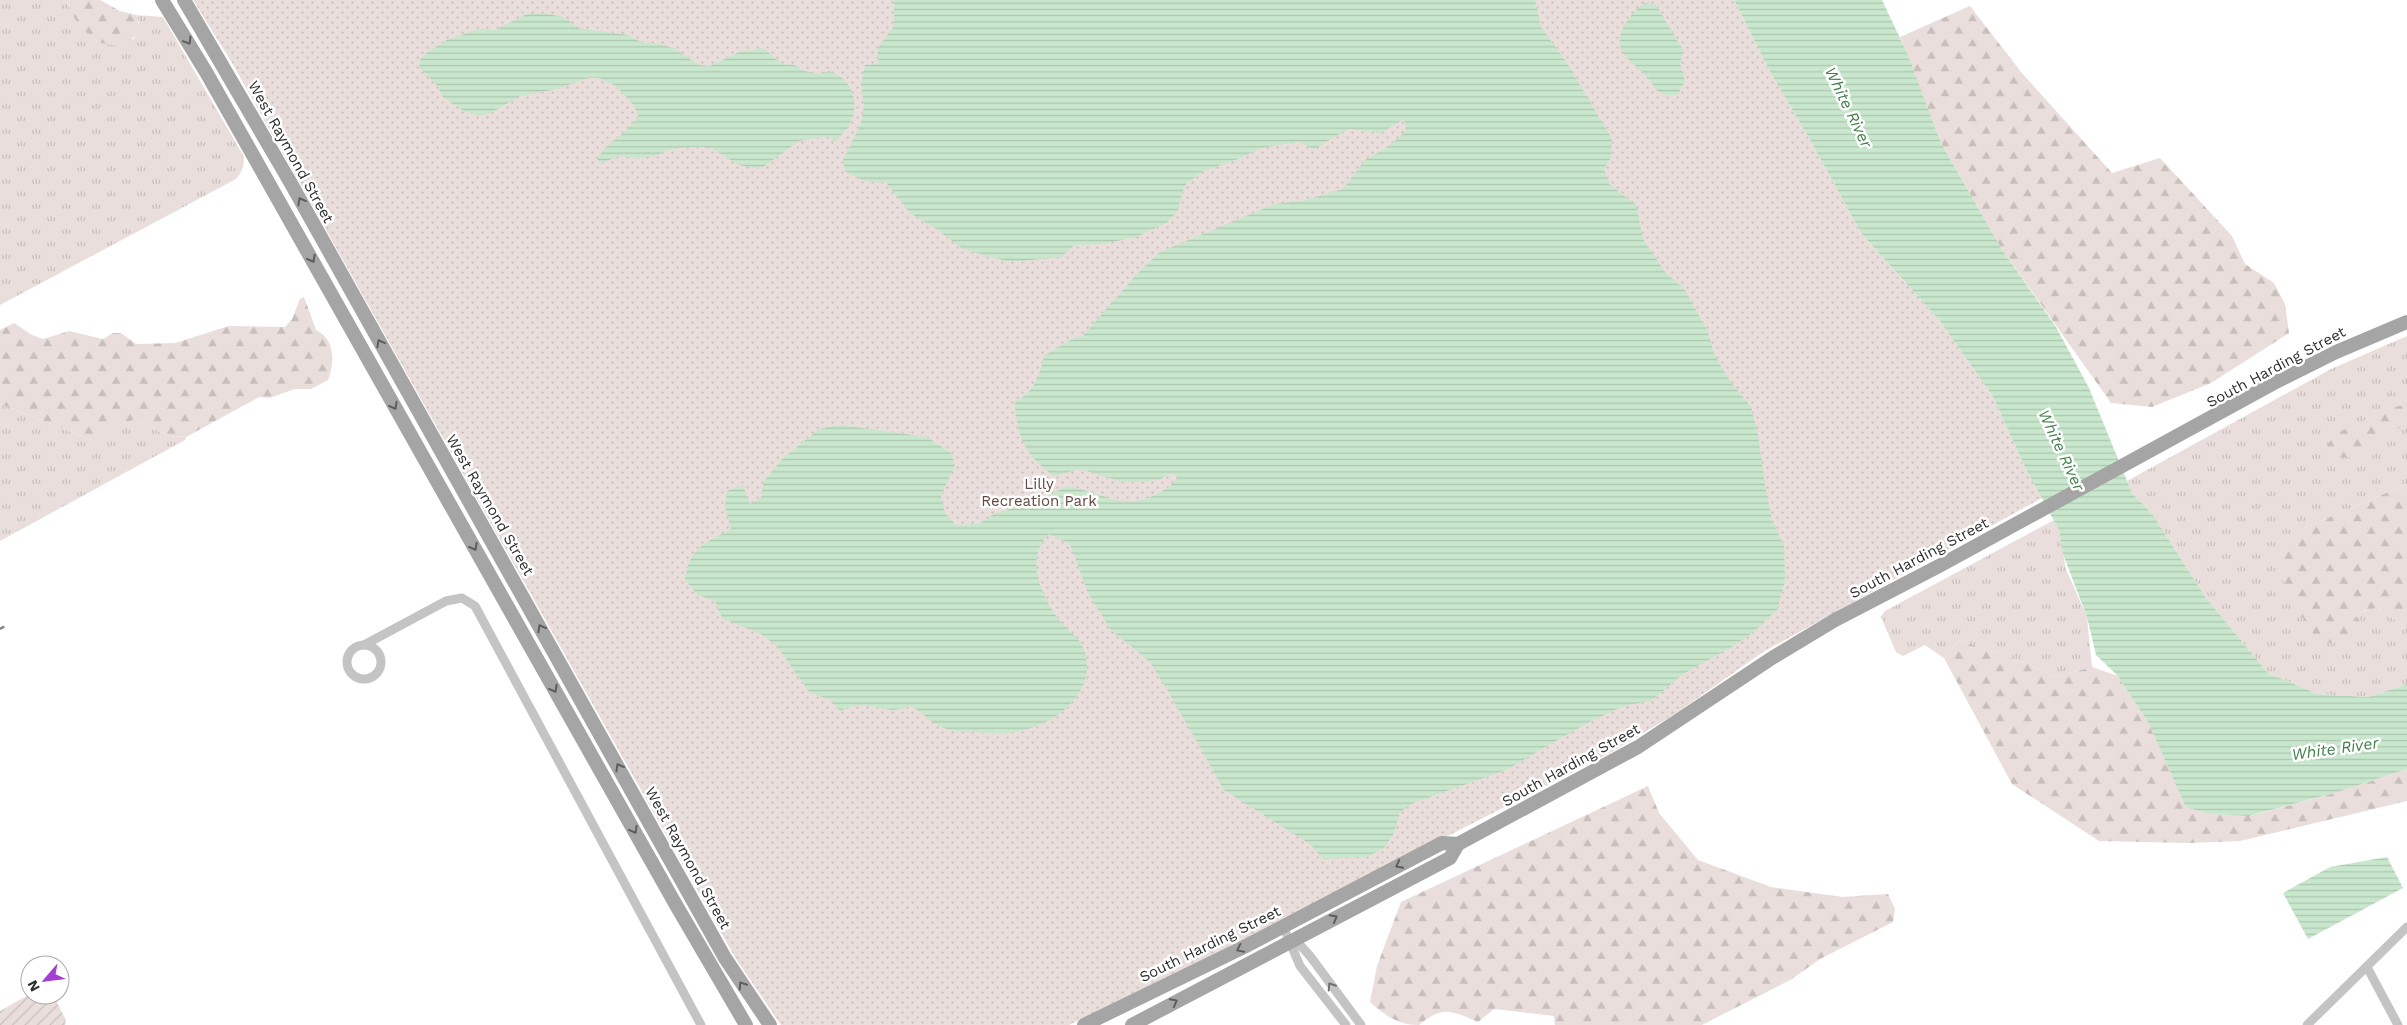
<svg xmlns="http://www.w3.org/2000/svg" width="2407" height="1025" font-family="'Work Sans',sans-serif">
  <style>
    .grass { fill: url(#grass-tufts) }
    .forest { fill: url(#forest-firs) }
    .park { fill: url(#park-dots) }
    .garden { fill: url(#garden-furrows) }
    .water { fill: url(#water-rules) }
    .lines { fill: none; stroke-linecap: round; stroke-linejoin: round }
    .minor { stroke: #c4c4c4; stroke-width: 9 }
    .primary { stroke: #a5a5a5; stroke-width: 14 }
    .rail { stroke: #828282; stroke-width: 2.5; stroke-dasharray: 5 4; stroke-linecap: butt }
    .oneway { stroke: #5d5d5d }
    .oneway2 { stroke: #717171 }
    .labels { text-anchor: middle; stroke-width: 5; stroke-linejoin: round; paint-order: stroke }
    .street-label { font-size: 15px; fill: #2d2d2d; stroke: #fff }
    .park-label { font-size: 15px; fill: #63493f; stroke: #fff }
    .water-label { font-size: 16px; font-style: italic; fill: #408049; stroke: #fff }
  </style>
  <defs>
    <pattern id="grass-tufts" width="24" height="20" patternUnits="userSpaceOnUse" patternTransform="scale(1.25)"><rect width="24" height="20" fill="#e9dedb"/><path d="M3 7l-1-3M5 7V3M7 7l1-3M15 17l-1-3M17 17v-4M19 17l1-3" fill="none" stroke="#c8bfbc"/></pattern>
    <pattern id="forest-firs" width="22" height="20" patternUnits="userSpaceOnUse" patternTransform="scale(1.25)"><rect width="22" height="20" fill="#e9dedb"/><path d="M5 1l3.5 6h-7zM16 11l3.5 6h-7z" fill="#c8bfbc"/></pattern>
    <pattern id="park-dots" width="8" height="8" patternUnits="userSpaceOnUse" patternTransform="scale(1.25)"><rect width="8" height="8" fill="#e9dedb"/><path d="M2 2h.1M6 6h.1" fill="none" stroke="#c8bfbc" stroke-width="1.8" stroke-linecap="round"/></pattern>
    <pattern id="garden-furrows" width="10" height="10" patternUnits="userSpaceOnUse" patternTransform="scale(1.25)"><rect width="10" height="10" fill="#e9dedb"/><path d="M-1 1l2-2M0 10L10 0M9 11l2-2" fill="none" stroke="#c8bfbc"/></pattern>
    <pattern id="water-rules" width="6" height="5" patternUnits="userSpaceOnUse" patternTransform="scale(1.25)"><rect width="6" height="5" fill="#c9e7cd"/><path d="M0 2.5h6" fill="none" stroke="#adc6b0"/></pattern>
  </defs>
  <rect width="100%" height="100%" fill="#fff"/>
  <g class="grass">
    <path d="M0,0h67l1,5 29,36 21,3 16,-5 5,-17 -3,-7 27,2 80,138c2,11 0,15 -7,24l-236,126z"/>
    <path d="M2407,336v148l-102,44 48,85 24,-5 30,20v56l-39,13 -50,-3 -50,-21 -62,-75 -53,-83 -21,-22 -5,-12 204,-112z"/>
    <path d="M0,404l92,36 20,-12 21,-8 37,16 16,1 -1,3 -185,101z"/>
    <path d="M2054,520l5,10 7,39 21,48 5,50 -37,10 -25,-12 -70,-25 -16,18 -19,-13 -22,11 -7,-4 -15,-35 4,-6z"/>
  </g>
  <g class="forest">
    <path d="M67,0h33l20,11 16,4c12,29 -25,36 -40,25 -13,-8 -26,-25 -29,-40z"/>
    <path d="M1970,6l51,66 91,101 48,-15 72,78 13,28 29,19 11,21 4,29 -78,50 -59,24 -41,-4 -110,-155 -60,-105 -41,-106z"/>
    <path d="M304,297l12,33c19,9 19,32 12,50l-17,9h-16l-26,9 -10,-1 -73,40 -16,-1 -37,-16 -21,8 -20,12 -92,-36v-74l14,-7 18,12 11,4 26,-8 34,8 10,-6h8l15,11 39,-1 54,-17 56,1 7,-8 8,-20z"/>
    <path d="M2407,404v22l-11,3 -44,28 -18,1 -8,-11 9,-13 56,-26z"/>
    <path d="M2407,484v144l-30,-20 -23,5 10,18 -14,11 -30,1 -32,-47 -15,-45 32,-23z"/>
    <path d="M1960,640l70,25 25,12 37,-10 26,9 31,48 37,82 24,8 40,2 88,-24 69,-23v32l-167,40 -52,2 -89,-2 -87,-57 -68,-126z"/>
    <path d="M1648,786l11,27 39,47 73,27 71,10 46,-3 7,15 -2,13 -73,37 -28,20 -90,46h-147l-1,-9 -60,-7 -16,13c-26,-11 -35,-17 -59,3 -20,0 -34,-9 -49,-23l7,-36 24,-64z"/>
  </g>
  <path class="park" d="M193,0h1541l35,70 40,68 52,95 78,87 53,75 33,72 17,31 -279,154 -88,62 -65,39 -338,173 -203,99h-288l-45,-66 -505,-898z"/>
  <path class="garden" d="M30,994l23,1 13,25 -1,5h-65v-14z"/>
  <g class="water">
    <path d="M894,0h641l6,27 26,36 45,76 -1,19 -7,10 5,16 27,21 7,34 22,33 20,18 23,42 6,22 15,26 22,27 7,28 7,50 7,35 12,26 1,35 -8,29 -25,23 -22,15 -47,26 -32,27 -28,5 -36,17 -81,47 -93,33 -13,9 -6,21 -10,15 -17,9 -44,2 -13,-15 -86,-54 -56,-99 -18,-29 -40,-33 -22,-36 -18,-49 -21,-10c-25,24 -8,61 10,86 8,12 20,14 26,32 14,51 -50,85 -92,81 -14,-1 -33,0 -46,-4 -12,-3 -25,-16 -35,-23 -6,1 -14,4 -20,4 -21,-3 -31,-9 -52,1l-9,-11 -21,-7 -34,-48 -15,-11 -39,-16 -7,-17 -17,-6 -13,-15c4,-32 20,-37 46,-51l-6,-22 2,-16 16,-6 7,19 11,-6 3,-17 18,-22 37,-30 22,-4 86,12 24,16 4,12 -14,31 4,17 11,12 23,-1 15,-10 50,-16 23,-12c18,3 42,14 58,15 19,2 44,-10 54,-25l-9,-2 -9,5 -19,3h-19l-43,-13 -26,7c-28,-20 -38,-39 -39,-74 21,-11 23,-25 30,-47l31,-18h6l54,-62 24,-23 115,-48 31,-4 37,-11 22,-29 24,-14 17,-15 -2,-12 -23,14 -33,-4 -34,20 -16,-7 -36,6 -29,13 -30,10 -19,15 -6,24 -10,12 -32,15 -33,7 -29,1 -13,12 -40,4h-15l-43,-12 -25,-19 -28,-17 -24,-31c-16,2 -26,-2 -41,-11l-2,-11 17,-34 4,-20 -3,-22 4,-19 13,-1v-16l16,-22z"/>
    <path d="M1734,0h148l25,53 34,90 60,105 55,79 33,61 43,105 21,22 53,83 62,75 50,21 50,3 39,-13v85l-69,23 -89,24 -39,-2 -24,-7 -37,-83 -31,-48 -22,-21 -9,-38 -24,-63 -4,-24 -34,-63 -33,-72 -53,-75 -78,-87 -52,-95 -40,-68z"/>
    <path d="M1644,3l12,2 27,45 -3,14 5,17 -7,13c-7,2 -12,2 -19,-2 -5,-3 -7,-11 -12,-15 -9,-11 -31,-23 -27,-40 3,-14 13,-25 24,-34z"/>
    <path d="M543,13l23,5 11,10 51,7 13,7 23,3 11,4 24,16 11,1 29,-14 24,-4 19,16 12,1 11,6 15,3 9,-3c33,11 33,52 5,70l-5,-5 -30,5 -36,26 -10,1 -14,-3 -28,-17 -11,-1 -24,1 -22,8 -17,2 -17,-2 -19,7 -4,-4c10,-18 31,-25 41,-43l-4,-11 -18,-19 -17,-8h-11l-31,11 -37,7 -31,18 -12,1 -13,-4 -21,-14 -6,-12 -18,-18 1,-7 6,-7 21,-13 32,-11 16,1 32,-16z"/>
    <path d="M2387,857l16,31 -95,51 -25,-46 47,-26z"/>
  </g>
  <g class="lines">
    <g class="minor">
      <circle cx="364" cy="662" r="17"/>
      <path d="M364,645l82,-44 16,-3 13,8 226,419"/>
      <path d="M1283,926l17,40 46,59"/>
      <path d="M1291,941l10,5 9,10 51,69"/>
      <path d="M2367,967l31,58"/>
      <path d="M2307,1025l100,-98"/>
    </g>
    <g class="primary">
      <path d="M162,0l44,72 470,833 70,120"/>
      <path d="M184,0l105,180 436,778 45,67"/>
      <path d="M1084,1025l160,-78 198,-104 16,1"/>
      <path d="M1132,1025l318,-167 8,-14 180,-97 134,-89 63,-38 104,-54 333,-182 64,-32 71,-30"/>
    </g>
    <path class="rail" d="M0,629l7,-4"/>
  </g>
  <defs><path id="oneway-chevron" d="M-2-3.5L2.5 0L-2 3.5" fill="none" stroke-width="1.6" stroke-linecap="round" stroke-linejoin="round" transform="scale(1.25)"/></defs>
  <g class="oneway">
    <use href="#oneway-chevron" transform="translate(188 41) rotate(59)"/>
    <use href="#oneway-chevron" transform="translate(301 201) rotate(-119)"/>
    <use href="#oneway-chevron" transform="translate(312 259) rotate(61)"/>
    <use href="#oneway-chevron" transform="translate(380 343) rotate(-119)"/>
    <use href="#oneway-chevron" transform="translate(394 406) rotate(61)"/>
    <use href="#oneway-chevron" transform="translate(474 547) rotate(61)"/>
    <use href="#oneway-chevron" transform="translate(541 628) rotate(-119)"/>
    <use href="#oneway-chevron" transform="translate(554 689) rotate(61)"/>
    <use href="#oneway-chevron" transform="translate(619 767) rotate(-119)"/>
    <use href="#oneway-chevron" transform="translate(634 830) rotate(61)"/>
    <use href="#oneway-chevron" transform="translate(1399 865) rotate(153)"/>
    <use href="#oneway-chevron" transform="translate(1334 918) rotate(-28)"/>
    <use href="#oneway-chevron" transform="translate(1240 949) rotate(154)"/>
    <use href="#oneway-chevron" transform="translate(742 985) rotate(-123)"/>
    <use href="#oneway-chevron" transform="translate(1174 1002) rotate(-28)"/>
  </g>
  <use class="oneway2" href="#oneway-chevron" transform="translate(1331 986) rotate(-123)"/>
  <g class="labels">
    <g class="street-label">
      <text transform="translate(291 152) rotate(61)" y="5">West Raymond Street</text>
      <text transform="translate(2276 367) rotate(-28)" y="5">South Harding Street</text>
      <text transform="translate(490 505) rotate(60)" y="5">West Raymond Street</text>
      <text transform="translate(1919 558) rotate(-28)" y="5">South Harding Street</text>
      <text transform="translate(1571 765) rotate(-29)" y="5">South Harding Street</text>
      <text transform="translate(688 858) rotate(61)" y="5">West Raymond Street</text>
      <text transform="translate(1210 944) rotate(-26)" y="5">South Harding Street</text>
    </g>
    <g class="park-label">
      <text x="1039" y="489">Lilly<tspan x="1039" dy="17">Recreation Park</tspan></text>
    </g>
    <g class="water-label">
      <text transform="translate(1849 107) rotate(64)" y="6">White River</text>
      <text transform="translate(2062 450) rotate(65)" y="6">White River</text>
      <text transform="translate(2335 748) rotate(-8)" y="6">White River</text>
    </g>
  </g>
  <g transform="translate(45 980) rotate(242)"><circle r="24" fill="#ffffff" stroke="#ababab"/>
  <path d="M0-4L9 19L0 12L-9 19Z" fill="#a240d3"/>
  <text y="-8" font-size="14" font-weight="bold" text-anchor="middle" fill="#2d2d2d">N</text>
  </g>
</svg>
